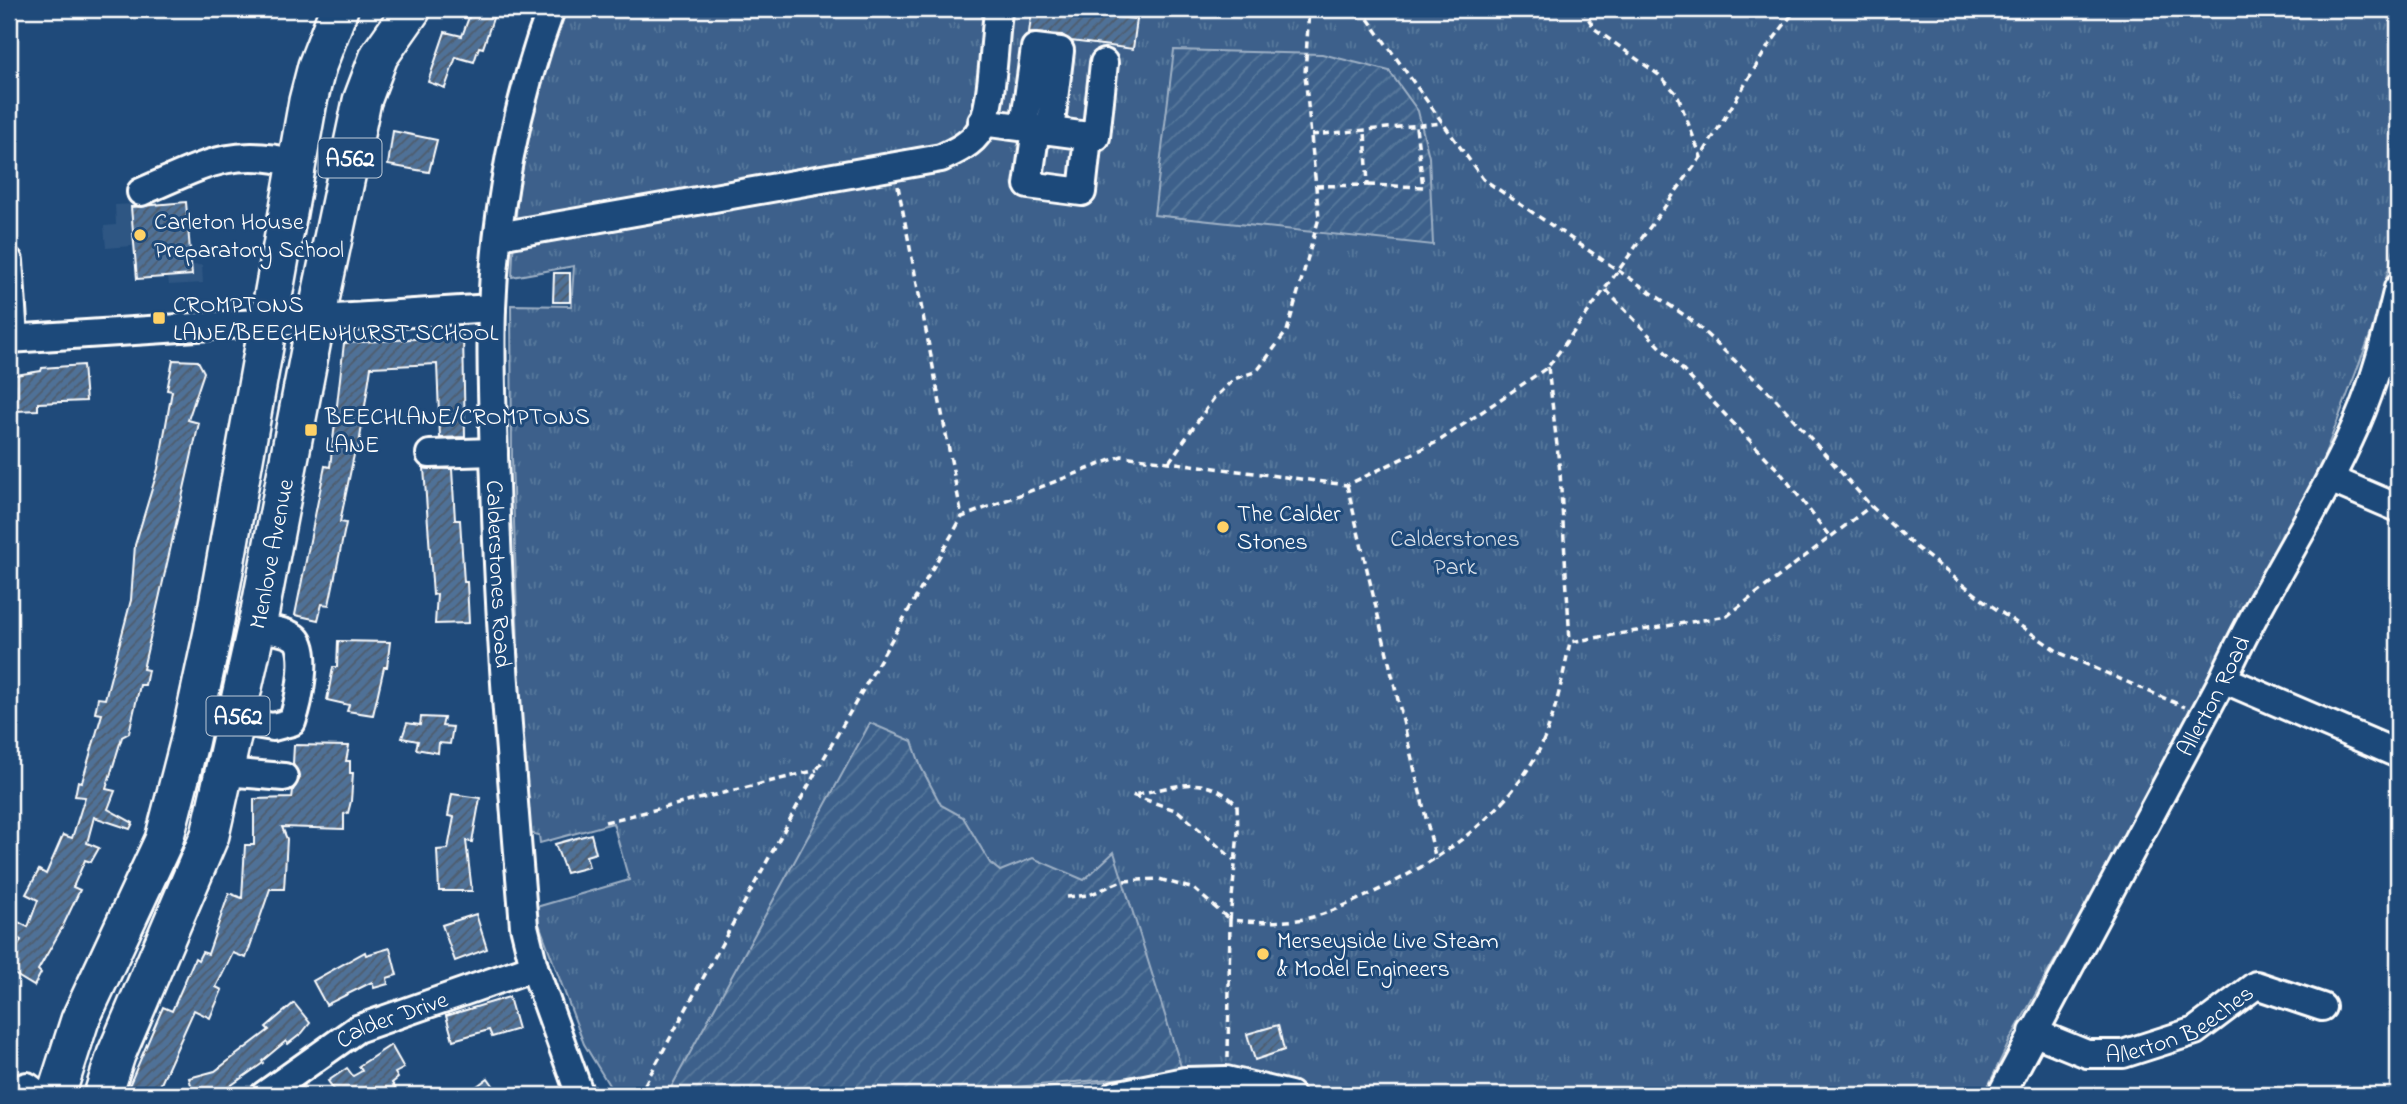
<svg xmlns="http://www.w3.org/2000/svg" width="2407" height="1104" font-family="'Indie Flower',sans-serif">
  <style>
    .built { fill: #2e5683 }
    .park { fill: url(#park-tufts); stroke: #9eb0c5; stroke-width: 2 }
    .garden { fill: url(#garden-furrows); stroke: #9eb0c5; stroke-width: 2 }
    .building { fill: url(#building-hatch); stroke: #fff; stroke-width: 2 }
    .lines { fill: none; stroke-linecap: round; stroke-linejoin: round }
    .minor-casing { stroke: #fff; stroke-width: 32 }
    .highway-casing { stroke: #fff; stroke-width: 42 }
    .path { stroke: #fff; stroke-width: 3.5; stroke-dasharray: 7 5; stroke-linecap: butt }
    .minor { stroke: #1f4a7a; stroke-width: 26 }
    .highway { stroke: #1f4a7a; stroke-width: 37 }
    .poi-dot { fill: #ffd166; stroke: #1f4a7a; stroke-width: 2.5 }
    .labels { text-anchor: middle; stroke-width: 6; stroke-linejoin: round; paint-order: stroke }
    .shield { fill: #1f4a7a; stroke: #bcc9d7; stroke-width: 2 }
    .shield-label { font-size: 23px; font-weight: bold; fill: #fff }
    .poi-label { font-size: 24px; fill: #fff; stroke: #1f4a7a; text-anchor: start }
    .park-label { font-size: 24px; fill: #d8dfe8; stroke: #1f4a7a }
    .street-label { font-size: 24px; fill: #fff; stroke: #1f4a7a }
  </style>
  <defs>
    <pattern id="park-tufts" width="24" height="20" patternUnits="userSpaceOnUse" patternTransform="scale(1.75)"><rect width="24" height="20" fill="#3c618b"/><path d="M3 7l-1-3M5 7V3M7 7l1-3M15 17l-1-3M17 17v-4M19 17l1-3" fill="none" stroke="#59799c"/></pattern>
    <pattern id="garden-furrows" width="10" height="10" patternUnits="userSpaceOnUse" patternTransform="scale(1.75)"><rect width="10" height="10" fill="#3c618b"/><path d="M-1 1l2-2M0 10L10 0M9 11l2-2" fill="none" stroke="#59799c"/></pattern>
    <pattern id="building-hatch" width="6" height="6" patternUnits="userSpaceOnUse" patternTransform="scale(1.75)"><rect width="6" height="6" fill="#507197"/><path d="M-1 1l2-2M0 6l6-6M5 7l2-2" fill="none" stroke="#4e5b6a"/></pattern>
  </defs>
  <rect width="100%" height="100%" fill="#1f4a7a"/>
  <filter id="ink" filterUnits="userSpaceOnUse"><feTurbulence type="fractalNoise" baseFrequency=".0143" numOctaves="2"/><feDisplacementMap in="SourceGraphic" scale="14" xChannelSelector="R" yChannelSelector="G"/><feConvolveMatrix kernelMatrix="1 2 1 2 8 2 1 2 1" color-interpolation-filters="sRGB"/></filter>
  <g filter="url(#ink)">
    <path class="built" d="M173,202l4,64 25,-1 1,18 -34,2 -2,-14 -24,-26 -37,3 -2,-22 12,-1 -1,-20z"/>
    <path class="park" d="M568,9h1830v224l-24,92 -56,147 -38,87 -269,479 -27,57h-674l-8,-5 -74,-16 -45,-1 -166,18 -158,4h-244l-31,-51 -51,-136 96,-28 -16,-57 -73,20 -1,-8 -15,-3 -12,-372 -1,-155 60,1 3,-40 -62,11c3,-93 17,-184 56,-268z"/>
    <g class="garden">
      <path d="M1174,50l148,4 67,17 29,40 11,46 4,88 -279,-30z"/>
      <path d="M870,723l42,18 9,26 20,38 22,12 27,46 10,8 33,-13 51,22 30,-28 69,221 -267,22h-249z"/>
    </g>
    <g class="building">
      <path d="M472,9h24l-13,39 -4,-1 -5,15 -18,-5 -11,31 -17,-6 17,-50 17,4z"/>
      <path d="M1032,9l105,10 -4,30 -62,-8 -9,-6 -33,-2z"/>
      <path d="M393,131l44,9 -8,32 -41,-7z"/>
      <path d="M186,202l6,73 -55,4 -6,-72z"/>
      <path d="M554,273h16v29h-17z"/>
      <path d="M463,336l2,101 -25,1 -3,-74 -66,3 -13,84 -3,-1 -15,72 6,1 -17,82 -7,-1 -4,16 -23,-5 30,-149 5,1 14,-124z"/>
      <path d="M173,360l25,1 6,11 -16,48 11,3 -56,246 5,1 -3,15h-5l-11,48 -7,4 -16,52 9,2 -7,18 25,14 -3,6 -36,-12 -7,26 12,5 -8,14 -6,-2 -12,27 7,3 -18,38 -24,42 3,3 -7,13 -25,-15v-8l12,-23 -10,-6 5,-13 12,6 10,-27 -12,-6 13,-24 7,4 17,-39 9,3 13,-41 -10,-1 3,-15 4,1 20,-68 -7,-1 3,-15 7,1 26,-99 4,-55 23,-76 14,-78 -5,-1z"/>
      <path d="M83,365l3,36 -48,2v7l-22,1 -1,-36 26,-4 1,-3z"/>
      <path d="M424,468l28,1 3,51h5l4,62h3l2,41 -34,1 2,-30 -4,1z"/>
      <path d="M338,641l52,1 -3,25h-3l-11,48 -26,-4 2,-6 -22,-5 6,-33h4z"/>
      <path d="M421,717l23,1 -2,8 11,1 -3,17 -11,-1 -1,10 -22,-4 2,-8 -16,-3 5,-15 13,2z"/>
      <path d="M294,745l55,1 -3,15h4v12h3l-2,28 -3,12 -4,1v15l-62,-2 5,12 -3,50h-14l-24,69 -13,-5 -17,34 6,3 -12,28 -16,-8 -38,85h-31l38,-88 9,4 23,-53 3,2 4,-8 6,2 21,-61 13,5 3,-53h9v-46l38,-1 1,-8 7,-12 -7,-14z"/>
      <path d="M452,794l28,4 -8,44 -6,-1 6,50h-33l-2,-41 11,-1 6,-32 -6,-1z"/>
      <path d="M591,834l5,19 -10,3 3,11 -23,6 -11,-29z"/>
      <path d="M476,914l11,35 -32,12 -13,-36z"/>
      <path d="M390,948l7,27 -10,3 1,6 -14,4 -2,-6 -46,23 -13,-24 52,-29 1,3z"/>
      <path d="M509,997l9,32 -26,8 -3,-7 -36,10 -7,-24z"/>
      <path d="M294,1003l16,20 -8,10 -14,11 -2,-3 -24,20 1,2 -40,28 -29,4 -5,-17 26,-7 54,-41 -3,-3z"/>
      <path d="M1278,1025l6,25 -29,10 -8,-26z"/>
      <path d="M391,1045l13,23 -9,5 3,5 -6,5 4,6 -8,6h-9l-5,-7 -11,7h-25l-10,-14 19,-13 6,8 9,-5 -3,-5z"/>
      <path d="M488,1078l12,17h-35z"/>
    </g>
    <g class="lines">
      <defs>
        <g id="minor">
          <path id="s1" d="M551,9c-35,94 -55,199 -59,299 -2,58 1,117 3,175 4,148 17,295 29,443l10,41 46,128"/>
          <path d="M982,122l114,15 8,-74"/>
          <path d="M1024,127l11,-79 25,3 -10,80"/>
          <path d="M1036,129l-8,56 54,7 6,-55"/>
          <path d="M141,192c59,-25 89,-46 155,-29"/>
          <path d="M499,236l442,-78c13,-6 31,-14 39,-28 13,-24 14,-89 18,-118"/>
          <path d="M9,261l5,77"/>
          <path d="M9,339l483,-31"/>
          <path d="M430,454l64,-2"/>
          <path d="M2330,479l68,29"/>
          <path d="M2223,679l175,75"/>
          <path d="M237,721l36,6 19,-5c6,-17 19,-74 2,-85 -10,-7 -26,-7 -37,-9"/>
          <path d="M225,772l59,5"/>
          <path id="s2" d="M2033,1032l54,22h36l72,-23 61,-46 66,22"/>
          <path d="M9,1092l18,-6 12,9"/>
          <path id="s3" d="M264,1095l93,-66 177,-62"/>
          <path d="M1115,1095l70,-14 41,-1 64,15"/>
          <path id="s4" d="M2001,1095l222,-416c39,-87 94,-166 133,-254 19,-43 31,-91 42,-137"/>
        </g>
        <g id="highway">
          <path d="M56,1095l24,-75 84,-180 25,-97 24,-111 95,-531 9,-35 22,-57"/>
          <path id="s5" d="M103,1095l13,-40 94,-220 50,-224 56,-292 46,-218 17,-45 33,-47"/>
        </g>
      </defs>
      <use href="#minor" class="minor-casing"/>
      <use href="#highway" class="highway-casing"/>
      <g class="path">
        <path d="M1361,9l122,170 207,140 83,77 98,110 42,39 70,55 77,53 125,54"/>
        <path d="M1582,9l13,20 64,46 18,19 24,63"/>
        <path d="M1311,135l132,-12"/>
        <path d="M1368,185l55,2 -7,-60"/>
        <path d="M898,186l64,331"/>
        <path d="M1316,186l52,-1 -3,-54"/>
        <path d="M1606,290l174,182 50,65"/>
        <path d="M1548,367l12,105 10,170"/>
        <path d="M1169,462l45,-64 20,-19 23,-8 30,-40 32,-113 -14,-144 4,-65"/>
        <path d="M1347,485l89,375"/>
        <path d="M605,822l212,-52"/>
        <path d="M1067,897l22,-2 33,-14 37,-2 35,10 36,31"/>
        <path d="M1230,920l8,-88 -1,-27c-33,-34 -62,-17 -105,-10l46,16 56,49"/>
        <path d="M1228,1058l2,-138c25,2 49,3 74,-1 21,-4 41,-14 60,-22 68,-32 135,-74 173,-143 18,-34 25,-75 33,-112l157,-26 144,-110"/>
        <path d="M639,1095l178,-325 145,-253 160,-61 225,29 92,-44 109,-74 153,-210 66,-109 29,-39"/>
      </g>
      <use href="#minor" class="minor"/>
      <use href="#highway" class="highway"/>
    </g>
  </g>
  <g class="poi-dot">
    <circle cx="140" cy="235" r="7"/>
    <rect x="152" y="311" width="14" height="14" rx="3.5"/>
    <rect x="304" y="423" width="14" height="14" rx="3.5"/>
    <circle cx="1223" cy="527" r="7"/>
    <circle cx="1263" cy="954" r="7"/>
  </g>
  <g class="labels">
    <g class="shield">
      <rect x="318.5" y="138.5" width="63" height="39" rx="5"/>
      <rect x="206.5" y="696.5" width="63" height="39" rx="5"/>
    </g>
    <g class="shield-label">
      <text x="350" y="166">A562</text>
      <text x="238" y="724">A562</text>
    </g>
    <g class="poi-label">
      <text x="154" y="229">Carleton House<tspan x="154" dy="28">Preparatory School</tspan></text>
      <text x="173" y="312">CROMPTONS<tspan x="173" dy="28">LANE/BEECHENHURST SCHOOL</tspan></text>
      <text x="325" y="424">BEECHLANE/CROMPTONS<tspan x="325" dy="28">LANE</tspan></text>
      <text x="1237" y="521">The Calder<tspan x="1237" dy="28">Stones</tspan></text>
      <text x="1277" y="948">Merseyside Live Steam<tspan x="1277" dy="28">&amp; Model Engineers</tspan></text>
    </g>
    <g class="park-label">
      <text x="1455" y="546">Calderstones<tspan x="1455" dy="28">Park</tspan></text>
    </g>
    <g class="street-label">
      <text dy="8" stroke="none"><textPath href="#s5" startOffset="569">Menlove Avenue</textPath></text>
      <text dy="8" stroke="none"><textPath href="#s1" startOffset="572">Calderstones Road</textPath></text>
      <text dy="8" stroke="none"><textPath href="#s4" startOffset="452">Allerton Road</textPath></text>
      <text dy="8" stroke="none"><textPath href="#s3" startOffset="150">Calder Drive</textPath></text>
      <text dy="8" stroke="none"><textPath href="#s2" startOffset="158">Allerton Beeches</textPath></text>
    </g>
  </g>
  <rect width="2407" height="1104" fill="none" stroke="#1f4a7a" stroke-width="35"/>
  <rect x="18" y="18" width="2372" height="1069" fill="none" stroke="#fff" stroke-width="2.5" filter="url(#ink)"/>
</svg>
